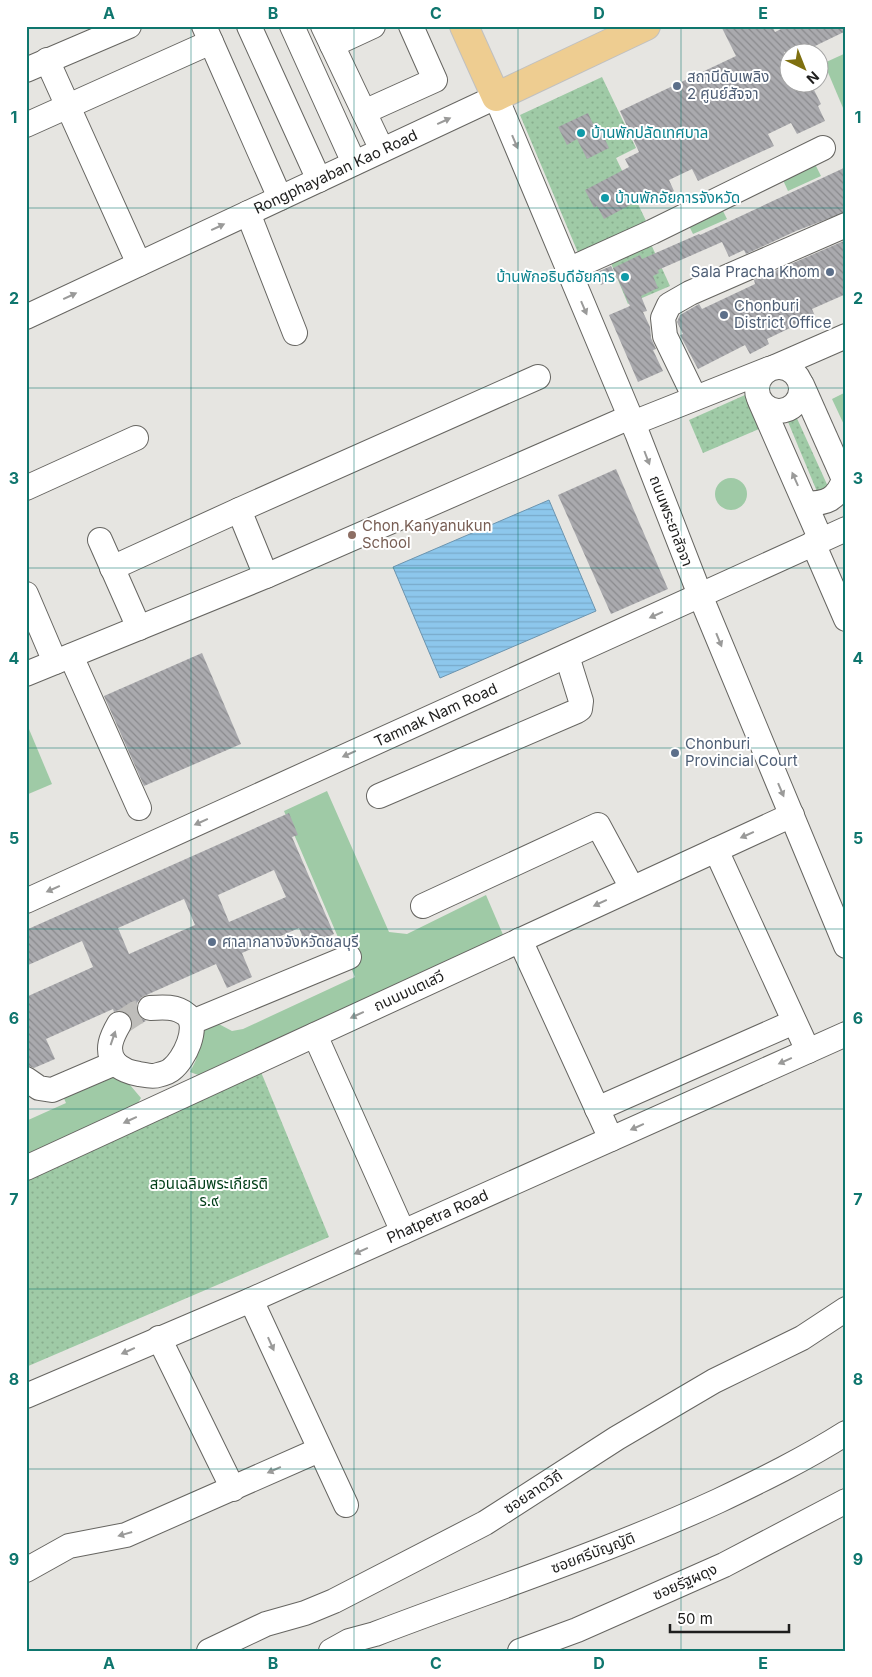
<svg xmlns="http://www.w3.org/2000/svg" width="872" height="1677" font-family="Inter,'Noto Sans Thai',sans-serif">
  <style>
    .grass { fill: url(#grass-dots) }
    .garden { fill: #9fcaa6 }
    .water { fill: url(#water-rules); stroke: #6c94ae }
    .building { fill: url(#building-back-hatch); fill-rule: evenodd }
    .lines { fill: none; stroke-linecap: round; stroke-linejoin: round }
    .minor-tunnel { stroke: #bebdba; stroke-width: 24; stroke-dasharray: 24 12; stroke-linecap: butt }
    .minor-casing { stroke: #666561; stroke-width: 26 }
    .major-casing { stroke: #c0c0c0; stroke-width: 30 }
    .minor { stroke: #fff; stroke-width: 24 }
    .major { stroke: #eecd91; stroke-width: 28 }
    .oneway { fill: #9a9a99 }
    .grid { fill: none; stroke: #0f766e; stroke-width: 1; stroke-opacity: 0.55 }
    .service-dot { fill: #5c6f8a; stroke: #fff; stroke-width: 2 }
    .culture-dot { fill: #0f9aa8; stroke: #fff; stroke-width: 2 }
    .education-dot { fill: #8d6e63; stroke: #fff; stroke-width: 2 }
    .labels { text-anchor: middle; stroke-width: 4; stroke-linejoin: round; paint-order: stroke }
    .service-label { font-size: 15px; fill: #4e5e75; stroke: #fff; text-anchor: start }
    .culture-label { font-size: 15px; fill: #0d838f; stroke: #fff; text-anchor: start }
    .street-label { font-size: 15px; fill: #1e1e1d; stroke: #fff }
    .education-label { font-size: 15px; fill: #785e54; stroke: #fff; text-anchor: start }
    .park-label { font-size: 15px; fill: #013e18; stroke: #fff }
    .neatline { fill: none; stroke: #0f766e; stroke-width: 2 }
    .grid-label { font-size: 16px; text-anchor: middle; font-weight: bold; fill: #0f766e }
  </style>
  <defs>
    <pattern id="grass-dots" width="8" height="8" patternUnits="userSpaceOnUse" patternTransform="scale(1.25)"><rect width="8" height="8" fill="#9fcaa6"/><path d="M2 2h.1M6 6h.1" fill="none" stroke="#88ad8e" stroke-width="1.8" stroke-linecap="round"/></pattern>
    <pattern id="water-rules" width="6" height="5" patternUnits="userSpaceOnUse" patternTransform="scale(1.25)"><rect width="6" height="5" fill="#8dc7ec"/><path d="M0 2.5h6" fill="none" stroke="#79aaca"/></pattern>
    <pattern id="building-back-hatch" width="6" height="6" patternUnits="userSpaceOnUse" patternTransform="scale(1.25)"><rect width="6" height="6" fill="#aaaaae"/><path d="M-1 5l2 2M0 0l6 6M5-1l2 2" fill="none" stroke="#8a8a8d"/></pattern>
  </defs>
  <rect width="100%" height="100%" fill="#e6e5e1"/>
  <g class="grass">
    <path d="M602,77l34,71 -20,10 32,67 -69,30 -59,-140z"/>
    <path d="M650,242l20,44 -42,18 -18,-43z"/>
    <path d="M745,395l14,34 -56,24 -14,-33z"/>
    <path d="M790,413l5,1 35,77 -12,3 -32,-77z"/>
    <path d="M261,1072l68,165 -303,130v-187z"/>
  </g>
  <g class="garden">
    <path d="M846,53v62l-22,-52z"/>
    <path d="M815,164l6,12 -33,15 -5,-11z"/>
    <path d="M721,207l6,12 -34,15 -6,-12z"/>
    <path d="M846,392v37l-14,-30z"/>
    <circle cx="731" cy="494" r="16"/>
    <path d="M26,722l26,62 -26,11z"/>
    <path d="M327,791l62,141 18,2 79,-39 18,42 -303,139 -11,-4 6,-12 5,-29 14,-9 17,9 11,-2 112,-52 -71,-166z"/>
    <path d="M113,1077l17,8 11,13 -3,5 -112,52v-34l40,-18 -4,-9z"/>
  </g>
  <path class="water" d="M549,500l47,111 -156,67 -47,-111z"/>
  <g class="building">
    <path d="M721,26h51l3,6 12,-6h59v5l-31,15 3,6h-34l6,13v17h20l11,22 -3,2 7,15 -28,13 -6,-11 -23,11 6,12 -76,35 -6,-12 -23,11 5,11 -28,14 -3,-7 -39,21 -7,-13 -3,2 -9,-18 44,-23 -4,-8 14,-7 -19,-41 116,-55z"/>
    <path d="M588,113l5,11 4,-2 12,26 -22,11 -10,-20 -10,6 -9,-18z"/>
    <path d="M846,167v45l-50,19 -50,23 -2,-4 -15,7 -7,-15 -64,28 1,3 -6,3 5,12 -17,8 6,15 -4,1 7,15 1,11 5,11 -3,1 10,21 -25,11 -29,-67 21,-9 -17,-38 27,-13 2,4 57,-25 1,1z"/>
    <path d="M846,240v54l-34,15 3,7 -48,23 2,5 -19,10 -5,-9 -47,24 -18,-34 3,-1 -6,-12 3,-7 19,-11 3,5 53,-25 -1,-4z"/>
    <path d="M611,266l6,12 -16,7 -6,-12z"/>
    <path d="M616,469l52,120 -57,25 -53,-119z"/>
    <path d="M202,653l39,91 -97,42 -40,-90z"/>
    <path d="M289,813l9,22 -6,2 42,97 -27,13 -8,-19 -57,25 10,24 -25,11 -11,-24 -74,33 -5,6 -1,7 3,6 7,5 -14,6 -1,-10 -5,-5 -7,-2 -5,2 -1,-3 -67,30 9,20 -21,9 -8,-3v-68l67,-30 -11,-26 -56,25v-36zM274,870l12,27 -57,25 -11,-27zM184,899l11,26 -66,29 -11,-26z"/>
  </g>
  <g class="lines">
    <path class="minor-tunnel" d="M119,1024l17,-11 14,-5"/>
    <defs>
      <g id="minor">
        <path d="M204,26l76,172"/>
        <path d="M249,26l70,154"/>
        <path d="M292,26l62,137"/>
        <path d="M323,26l59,124"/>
        <path d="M332,45l41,-19"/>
        <path d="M47,60l92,204"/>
        <path d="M26,70l103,-44"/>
        <path d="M364,112l71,-32 -24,-54"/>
        <path d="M26,125l185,-83"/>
        <path d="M248,213l47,120"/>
        <path d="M568,270l84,-38 171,-84"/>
        <path id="s1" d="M26,317l470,-220 141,336 63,162 146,351"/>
        <circle cx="779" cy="389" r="22"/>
        <path d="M775,367l71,-31"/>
        <path d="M802,385l44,99"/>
        <path d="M695,398l-30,-62 -2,-18 6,-13 21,-12 156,-68"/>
        <path d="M760,401l61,139"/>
        <path d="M633,423l136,-54"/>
        <path d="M26,488l110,-50"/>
        <path d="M806,504c21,-1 30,-4 38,-24"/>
        <path d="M239,510l27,66"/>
        <path d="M100,540l39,88"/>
        <path d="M813,543l33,76"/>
        <path d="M112,568l127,-58 299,-133"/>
        <path d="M26,594l29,68"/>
        <path d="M71,656l68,152"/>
        <path d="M26,674l240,-98 364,-159"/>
        <path d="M379,796l198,-85 3,-2 1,-8 -14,-45"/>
        <path d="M716,850l92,201"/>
        <path id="s2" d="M26,901l820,-372"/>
        <path d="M423,906l175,-81 34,63"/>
        <path d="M520,940l91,199"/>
        <path d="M192,1022l157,-65"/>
        <path d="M119,1024c-7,12 -14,26 -4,39 6,6 16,10 24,11 6,1 14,3 19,1 4,-1 11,-3 14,-6 12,-9 28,-42 15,-54 -10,-9 -25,-8 -37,-7"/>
        <path d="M315,1035l88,197"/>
        <path d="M26,1079l13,9 13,2 63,-27"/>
        <path d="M597,1109l197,-87"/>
        <path d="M26,1168l766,-353"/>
        <path d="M251,1300l95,205"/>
        <path d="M159,1338l74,151"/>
        <path id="s3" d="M26,1396l225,-96 595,-266"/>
        <path d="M26,1570l43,-24 57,-11 193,-85"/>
        <path d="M209,1651l57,-27 39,-11 29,-12 151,-78 132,-85 97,-57 88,-43 44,-29"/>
        <path d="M331,1651l18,-10 26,-7c115,-44 232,-82 343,-133 44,-21 87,-42 128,-68"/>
        <path d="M520,1651l57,-21 147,-65 122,-64"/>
      </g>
      <path id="major" d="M464,26l32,71 150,-71"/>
    </defs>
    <use href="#minor" class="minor-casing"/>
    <use href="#major" class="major-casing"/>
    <use href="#minor" class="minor"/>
    <use href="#major" class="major"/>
  </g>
  <defs><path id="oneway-solid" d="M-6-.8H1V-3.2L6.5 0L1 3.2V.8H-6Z" transform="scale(1.25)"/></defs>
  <g class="oneway">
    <use href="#oneway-solid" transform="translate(444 121) rotate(-25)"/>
    <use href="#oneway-solid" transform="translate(515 142) rotate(67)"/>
    <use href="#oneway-solid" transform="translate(218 227) rotate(-25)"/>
    <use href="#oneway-solid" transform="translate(70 296) rotate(-25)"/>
    <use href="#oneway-solid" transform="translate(584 308) rotate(67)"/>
    <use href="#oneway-solid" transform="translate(647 458) rotate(69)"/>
    <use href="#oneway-solid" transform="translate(795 479) rotate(-114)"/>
    <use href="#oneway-solid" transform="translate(656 615) rotate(156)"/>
    <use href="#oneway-solid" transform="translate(719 640) rotate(68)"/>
    <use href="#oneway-solid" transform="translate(349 754) rotate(156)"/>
    <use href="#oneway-solid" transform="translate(781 790) rotate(67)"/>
    <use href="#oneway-solid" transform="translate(201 822) rotate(156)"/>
    <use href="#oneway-solid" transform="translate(747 835) rotate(156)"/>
    <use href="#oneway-solid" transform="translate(53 889) rotate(156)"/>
    <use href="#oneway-solid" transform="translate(600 903) rotate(155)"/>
    <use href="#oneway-solid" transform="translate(357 1015) rotate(155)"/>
    <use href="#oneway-solid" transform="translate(113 1038) rotate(-71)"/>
    <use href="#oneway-solid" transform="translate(785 1061) rotate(156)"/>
    <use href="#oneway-solid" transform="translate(130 1120) rotate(155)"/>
    <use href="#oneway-solid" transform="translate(637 1127) rotate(156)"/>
    <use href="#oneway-solid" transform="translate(361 1251) rotate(156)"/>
    <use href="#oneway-solid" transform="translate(271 1344) rotate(66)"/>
    <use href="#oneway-solid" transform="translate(128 1351) rotate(156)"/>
    <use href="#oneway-solid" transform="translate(274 1470) rotate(156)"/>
    <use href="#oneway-solid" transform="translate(125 1534) rotate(164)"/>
  </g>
  <path class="grid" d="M191,26v1625M354,26v1625M518,26v1625M681,26v1625M26,208h820M26,388h820M26,568h820M26,748h820M26,929h820M26,1109h820M26,1289h820M26,1469h820"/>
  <g class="service-dot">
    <circle cx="677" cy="86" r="5"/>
    <circle cx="830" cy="272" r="5"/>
    <circle cx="724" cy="315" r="5"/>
    <circle cx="675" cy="753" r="5"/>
    <circle cx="212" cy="942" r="5"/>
  </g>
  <g class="culture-dot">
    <circle cx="581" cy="133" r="5"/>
    <circle cx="605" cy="198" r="5"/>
    <circle cx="625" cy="277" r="5"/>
  </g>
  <circle class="education-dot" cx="352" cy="535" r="5"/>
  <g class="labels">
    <g class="service-label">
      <text x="687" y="82">สถานีดับเพลิง<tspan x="687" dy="17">2 ศูนย์สัจจา</tspan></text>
      <text x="820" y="277" text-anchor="end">Sala Pracha Khom</text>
      <text x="734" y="311">Chonburi<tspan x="734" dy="17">District Office</tspan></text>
      <text x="685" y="749">Chonburi<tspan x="685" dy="17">Provincial Court</tspan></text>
      <text x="222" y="947">ศาลากลางจังหวัดชลบุรี</text>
    </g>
    <g class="culture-label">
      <text x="591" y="138">บ้านพักปลัดเทศบาล</text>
      <text x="615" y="203">บ้านพักอัยการจังหวัด</text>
      <text x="615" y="282" text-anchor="end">บ้านพักอธิบดีอัยการ</text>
    </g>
    <g class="street-label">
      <text dy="5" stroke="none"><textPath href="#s1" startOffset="342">Rongphayaban Kao Road</textPath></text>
      <text transform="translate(671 521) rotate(69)" y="5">ถนนพระยาสัจจา</text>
      <text dy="5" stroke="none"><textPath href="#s2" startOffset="450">Tamnak Nam Road</textPath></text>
      <text transform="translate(409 991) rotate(-25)" y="5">ถนนมนตเสวี</text>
      <text dy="5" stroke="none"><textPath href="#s3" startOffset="449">Phatpetra Road</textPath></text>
      <text transform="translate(533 1492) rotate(-33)" y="5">ซอยลาดวิถี</text>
      <text transform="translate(593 1553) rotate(-21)" y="5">ซอยศรีบัญญัติ</text>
      <text transform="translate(685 1582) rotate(-24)" y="5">ซอยรัฐผดุง</text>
    </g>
    <g class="education-label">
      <text x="362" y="531">Chon Kanyanukun<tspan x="362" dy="17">School</tspan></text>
    </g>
    <g class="park-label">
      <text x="209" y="1189">สวนเฉลิมพระเกียรติ<tspan x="209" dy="17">ร.๙</tspan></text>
    </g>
  </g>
  <rect width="872" height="1677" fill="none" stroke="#ffffff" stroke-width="55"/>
  <g transform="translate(804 68) rotate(137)"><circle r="24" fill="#ffffff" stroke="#a5a5a5"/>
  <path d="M0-4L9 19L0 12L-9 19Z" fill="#7f7010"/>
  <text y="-8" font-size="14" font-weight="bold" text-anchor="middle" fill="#1e1e1d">N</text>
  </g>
  <path d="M670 1624v8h119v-8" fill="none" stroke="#1e1e1d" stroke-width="2.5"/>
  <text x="677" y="1624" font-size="15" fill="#1e1e1d" stroke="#ffffff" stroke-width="4" paint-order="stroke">50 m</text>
  <rect x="28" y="28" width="816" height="1622" class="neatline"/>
  <g class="grid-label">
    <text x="109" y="19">A</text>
    <text x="273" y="19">B</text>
    <text x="436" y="19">C</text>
    <text x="599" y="19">D</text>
    <text x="763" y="19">E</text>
    <text x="14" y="123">1</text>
    <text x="858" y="123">1</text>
    <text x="14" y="304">2</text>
    <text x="858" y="304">2</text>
    <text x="14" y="484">3</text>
    <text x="858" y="484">3</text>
    <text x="14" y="664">4</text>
    <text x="858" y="664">4</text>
    <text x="14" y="844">5</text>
    <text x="858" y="844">5</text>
    <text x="14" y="1024">6</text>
    <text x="858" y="1024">6</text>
    <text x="14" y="1205">7</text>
    <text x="858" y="1205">7</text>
    <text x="14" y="1385">8</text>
    <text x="858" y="1385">8</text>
    <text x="14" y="1565">9</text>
    <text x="858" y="1565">9</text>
    <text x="109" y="1669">A</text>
    <text x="273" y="1669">B</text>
    <text x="436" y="1669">C</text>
    <text x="599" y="1669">D</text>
    <text x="763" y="1669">E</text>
  </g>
</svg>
